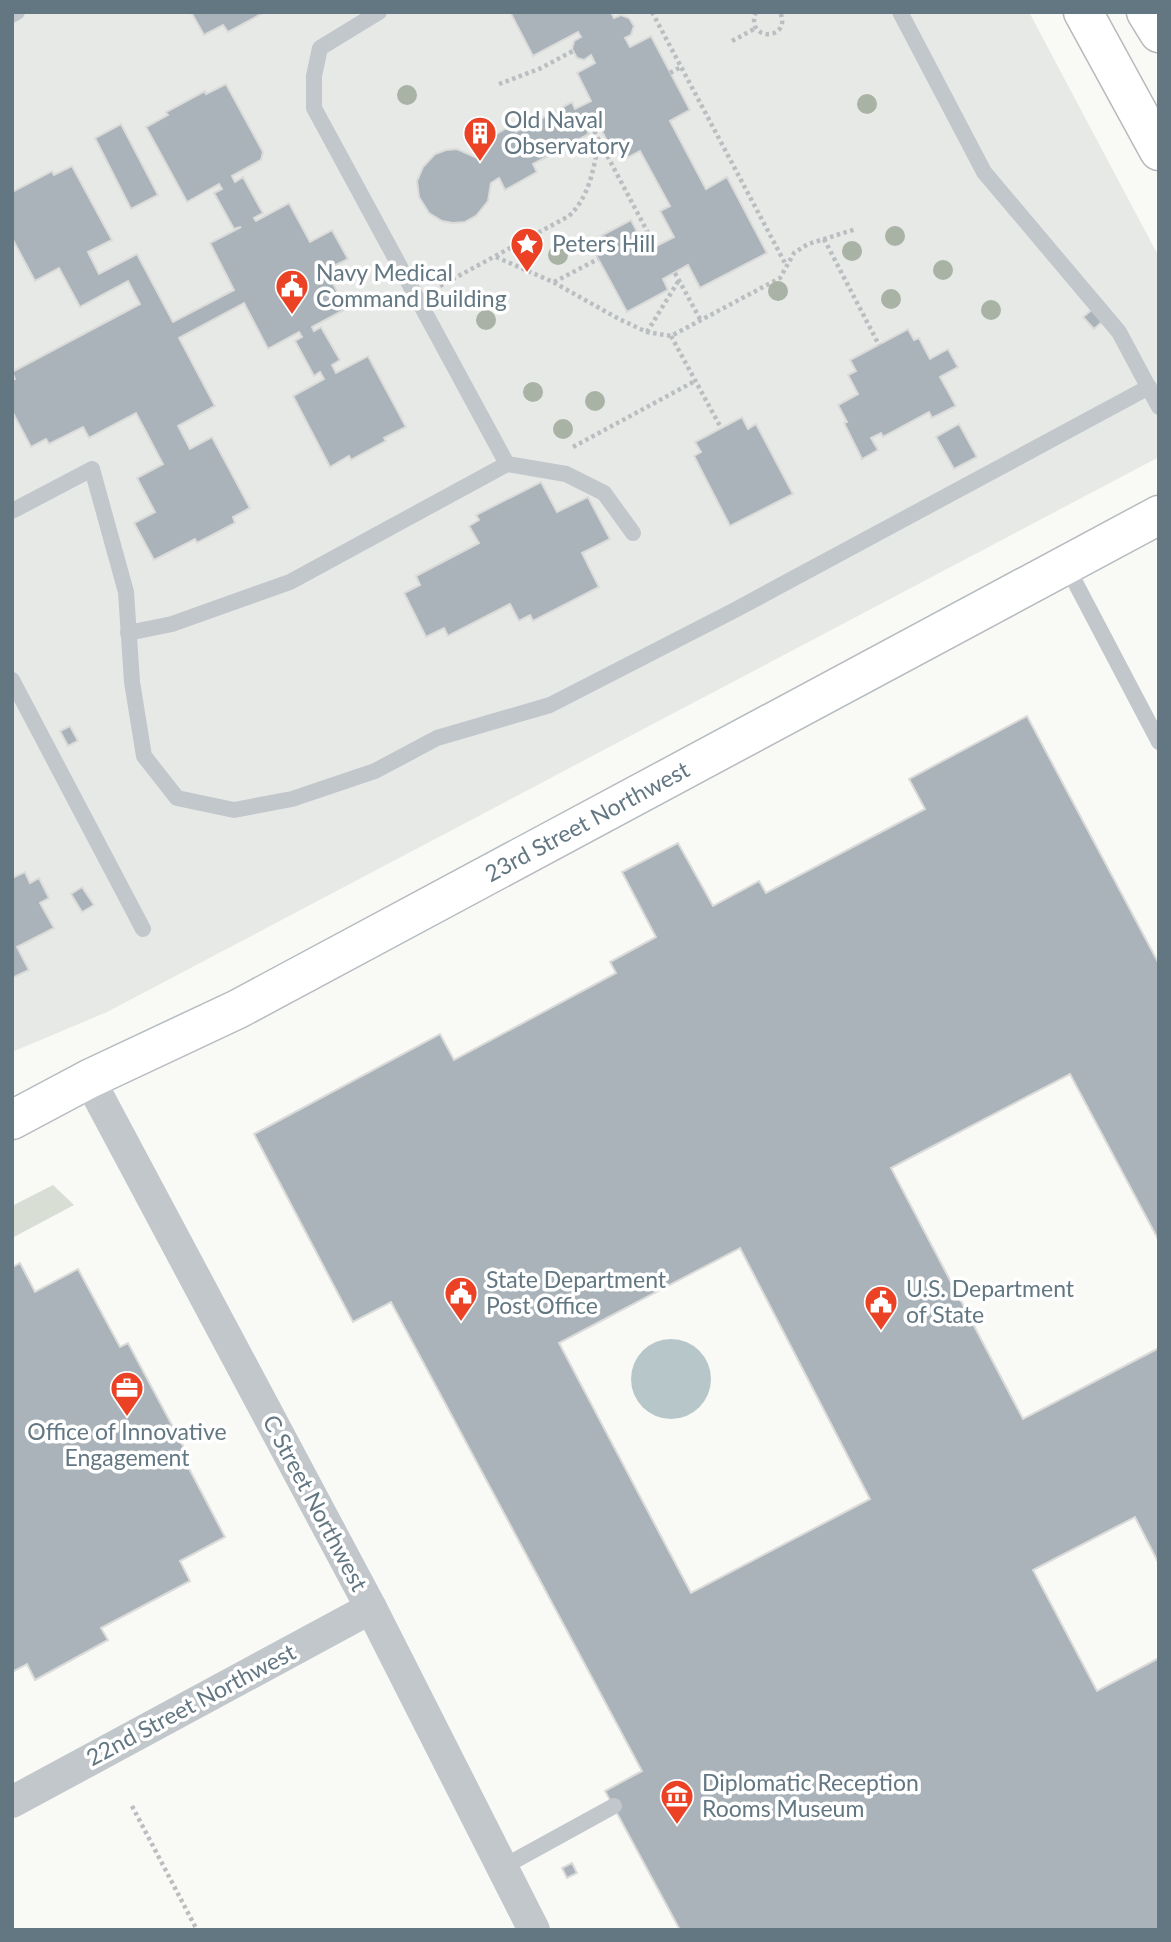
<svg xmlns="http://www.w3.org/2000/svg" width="1171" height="1942" font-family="Lato,sans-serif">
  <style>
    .built { fill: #e7e9e7 }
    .green { fill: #d9ded5 }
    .water { fill: #b7c7c9 }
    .building { fill: #a9b3b9; stroke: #dbdbd9; stroke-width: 2; fill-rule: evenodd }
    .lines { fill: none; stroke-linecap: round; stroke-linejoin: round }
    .primary-casing { stroke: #b5bbbf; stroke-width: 41 }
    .motorway-casing { stroke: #b5babd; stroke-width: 41 }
    .path { stroke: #babec1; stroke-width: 4.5; stroke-dasharray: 3.5 3.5; stroke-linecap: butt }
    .service { stroke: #c2c7cb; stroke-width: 16 }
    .minor { stroke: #c2c7cb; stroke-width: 32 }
    .primary { stroke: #fff; stroke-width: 38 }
    .motorway { stroke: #fff; stroke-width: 38 }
    .tree { fill: #a9b3a5 }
    .labels { text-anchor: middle; stroke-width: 7; stroke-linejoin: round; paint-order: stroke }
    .poi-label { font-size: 23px; fill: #637783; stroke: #fff; text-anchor: start }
    .street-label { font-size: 23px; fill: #637783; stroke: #fff }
  </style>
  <rect width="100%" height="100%" fill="#f9f9f6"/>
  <path class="built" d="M12,12h1017l130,245v200l-1052,555 -95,40z"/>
  <path class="green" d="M53,1185l21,20 -62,33v-32z"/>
  <circle class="water" cx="671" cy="1379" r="40"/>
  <g class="building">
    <path d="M191,12h74l-37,20 -5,-7 -19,10z"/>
    <path d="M510,12h101l3,6 7,-3 8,3 5,8 -3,9 -6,3 5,9 21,-11 39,74 -20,11 36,68 21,-12 40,76 -67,35 -12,-23 -25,14 5,11 -41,22 -38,-70 42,-22 16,31 27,-14 -14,-26 10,-5 -30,-55 -13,7 -6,-12 -9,4 -15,-28 -11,6 3,6 -56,30 4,8 -32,18 -6,-12 -8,5 -3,18 -12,15 -11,6 -12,1 -11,-2 -13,-8 -10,-16 -2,-16 6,-14 12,-13 11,-4 11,-1 20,9 7,-4 -5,-10 33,-19 4,7 56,-30 3,7 16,-8 -14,-28 18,-10 -4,-8 -7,5 -7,-2 -5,-9 2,-8 7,-4 -3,-5 -45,24z"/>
    <path d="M226,84l37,68 -2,8 -29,16 3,6 8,-5 16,29 4,7 -9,5 2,3 33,-18 21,39 22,-12 16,29 -22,11 20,39 -34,18 2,4 7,-4 19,33 -8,5 4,8 32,-17 38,71 -22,11 2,3 -35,19 -2,-4 -19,11 -37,-71 31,-17 -4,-7 -6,4 -19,-35 7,-4 -3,-5 -31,17 -24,-46 -65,35 36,68 -37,20 12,23 22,-12 38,71 -17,9 2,6 -38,20 -2,-4 -41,21 -20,-37 21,-11 -18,-34 26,-14 -27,-51 -47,25 -6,-11 -34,17 -3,-5 -15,8 -19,-36v-31l3,-1 -3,-7 128,-68 -12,-23 -48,26 -21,-39 -24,13 -23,-43v-46l40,-21 2,4 18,-9 40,74 -24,12 11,22 38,-20 36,68 61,-32 -24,-47 31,-16 -7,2 -20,-36 8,-4 -3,-5 -32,18 -41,-75 22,-12 -2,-3 39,-21 1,3z"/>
    <path d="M121,124l37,71 -27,14 -36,-71z"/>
    <path d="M1093,309l10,12 -9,8 -11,-12z"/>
    <path d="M908,329l6,11 5,-2 11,21 18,-10 10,18 -18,10 16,29 -24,12 -3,-6 -46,25 -2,-4 -10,5 7,12 -16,9 -18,-36 3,-1 -9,-17 20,-11 -10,-19 8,-4 -6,-11z"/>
    <path d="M742,417l6,12 8,-5 37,70 -63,32 -36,-70 7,-4 -6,-10z"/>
    <path d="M959,424l18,33 -23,12 -18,-32z"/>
    <path d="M541,482l16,30 31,-15 22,42 -28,14 17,34 -66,34 -3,-6 -11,6 -9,-17 -62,32 -4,-8 -18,9 -22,-44 16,-8 -4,-9 63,-33 -10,-17 10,-6 -3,-5z"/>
    <path d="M1027,716l132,248v277l-89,-167 -179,94 132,251 136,-71v216l-24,-47 -102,53 64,121 62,-33v272h-479l-75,-139 37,-20 -251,-469 -38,20 -99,-188 186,-100 14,26 162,-87 -6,-11 46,-25 -34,-65 56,-29 35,63 46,-25 7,12 159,-84 -16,-30zM740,1248l130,251 -179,94 -132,-250z"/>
    <path d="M70,726l8,15 -10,5 -8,-15z"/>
    <path d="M25,872l5,11 9,-5 10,20 -9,5 14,25 -37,19 12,23 -17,8v-100z"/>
    <path d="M82,887l12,18 -12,7 -11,-18z"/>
    <path d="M20,1263l15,29 43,-23 42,78 8,-4 61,114 -5,2 41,78 -45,24 10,20 -89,47 7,12 -73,40 -8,-16 -15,8v-405z"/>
    <path d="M572,1863l5,10 -10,5 -5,-10z"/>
  </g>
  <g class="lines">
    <defs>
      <g id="primary">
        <path id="s1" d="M12,1120l77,-41 149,-70 921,-494"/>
      </g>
      <g id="motorway">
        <path d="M1083,12l76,139"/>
        <path d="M1146,12l13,21"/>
      </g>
    </defs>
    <use href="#primary" class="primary-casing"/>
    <use href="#motorway" class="motorway-casing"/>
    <g class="path">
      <path d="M652,12l134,253"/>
      <path d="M756,12c-12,30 37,29 24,0"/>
      <path d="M732,41l24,-13"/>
      <path d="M670,73l11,-6"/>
      <path d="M499,84l40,-15 34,-18"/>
      <path d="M591,125l64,121"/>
      <path d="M824,239l55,106"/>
      <path d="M496,257l57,25 66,37 28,13 24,4 109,-58 14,-25 14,-9 48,-15"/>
      <path d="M675,273l25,46"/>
      <path d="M554,282l44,-23"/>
      <path d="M440,286l129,-70c21,-20 25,-49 30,-76"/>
      <path d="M647,332l32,-52"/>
      <path d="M671,336l49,90"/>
      <path d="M573,447l122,-66"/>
      <path d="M132,1806l65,124"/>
    </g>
    <g class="service">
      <path d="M379,12l-59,36 -6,28v32l193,356 59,10 38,19 29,40"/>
      <path d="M900,12l84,160 135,160 40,75"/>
      <path d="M12,15l5,-3"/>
      <path d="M12,511l80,-42 34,123 6,90 12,74 33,42 57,12 58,-11 83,-28 62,-33 113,-33 185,-95 414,-223"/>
      <path d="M1066,565l93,177"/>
      <path d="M128,633l44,-9 118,-42 217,-118"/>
      <path d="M12,680l131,249"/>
      <path d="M503,1867l111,-61"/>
    </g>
    <g class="minor">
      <path d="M89,1079l282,529 163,322"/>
      <path d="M12,1802l359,-194"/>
    </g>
    <use href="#primary" class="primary"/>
    <use href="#motorway" class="motorway"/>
  </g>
  <g class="tree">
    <circle cx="407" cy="95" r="10"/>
    <circle cx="867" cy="104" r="10"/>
    <circle cx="895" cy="236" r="10"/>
    <circle cx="852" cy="251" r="10"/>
    <circle cx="558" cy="255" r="10"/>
    <circle cx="943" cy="270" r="10"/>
    <circle cx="778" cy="291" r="10"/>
    <circle cx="891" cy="299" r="10"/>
    <circle cx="991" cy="310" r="10"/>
    <circle cx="486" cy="320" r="10"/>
    <circle cx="533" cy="392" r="10"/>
    <circle cx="595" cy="401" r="10"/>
    <circle cx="563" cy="429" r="10"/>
  </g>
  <defs>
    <symbol id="building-pin" viewBox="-11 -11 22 30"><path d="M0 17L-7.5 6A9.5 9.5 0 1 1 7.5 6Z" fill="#eb4225" stroke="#fff"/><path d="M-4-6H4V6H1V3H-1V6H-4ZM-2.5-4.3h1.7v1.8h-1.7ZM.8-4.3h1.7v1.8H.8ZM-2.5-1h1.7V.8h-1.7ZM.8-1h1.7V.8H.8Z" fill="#fff"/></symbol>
    <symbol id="sight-pin" viewBox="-11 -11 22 30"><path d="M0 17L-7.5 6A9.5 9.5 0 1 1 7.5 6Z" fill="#eb4225" stroke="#fff"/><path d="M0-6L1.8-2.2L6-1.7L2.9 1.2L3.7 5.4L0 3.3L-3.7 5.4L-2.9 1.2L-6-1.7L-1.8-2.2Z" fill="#fff"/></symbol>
    <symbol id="civic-pin" viewBox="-11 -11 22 30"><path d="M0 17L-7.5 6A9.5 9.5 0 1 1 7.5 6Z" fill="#eb4225" stroke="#fff"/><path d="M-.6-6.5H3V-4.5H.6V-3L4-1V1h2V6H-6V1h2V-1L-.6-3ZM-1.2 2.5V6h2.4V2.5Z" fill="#fff"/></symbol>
    <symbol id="office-pin" viewBox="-11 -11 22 30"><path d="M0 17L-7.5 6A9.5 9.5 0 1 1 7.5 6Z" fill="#eb4225" stroke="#fff"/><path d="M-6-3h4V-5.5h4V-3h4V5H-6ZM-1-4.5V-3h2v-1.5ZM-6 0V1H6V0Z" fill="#fff"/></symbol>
    <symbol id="museum-pin" viewBox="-11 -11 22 30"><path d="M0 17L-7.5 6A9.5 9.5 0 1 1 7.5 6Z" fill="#eb4225" stroke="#fff"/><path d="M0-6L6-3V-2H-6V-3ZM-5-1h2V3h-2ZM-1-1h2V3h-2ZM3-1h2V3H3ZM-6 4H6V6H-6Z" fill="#fff"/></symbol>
  </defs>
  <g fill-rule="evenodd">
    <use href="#building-pin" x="461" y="114" width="38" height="52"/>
    <use href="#sight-pin" x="508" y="225" width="38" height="52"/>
    <use href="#civic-pin" x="273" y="267" width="38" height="52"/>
    <use href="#civic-pin" x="442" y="1274" width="38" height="52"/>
    <use href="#civic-pin" x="862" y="1283" width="38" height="52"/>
    <use href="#office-pin" x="108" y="1369" width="38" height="52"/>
    <use href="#museum-pin" x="658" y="1777" width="38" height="52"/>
  </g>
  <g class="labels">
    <g class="poi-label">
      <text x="504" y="128">Old Naval<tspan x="504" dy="26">Observatory</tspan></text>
      <text x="552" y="252">Peters Hill</text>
      <text x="316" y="281">Navy Medical<tspan x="316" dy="26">Command Building</tspan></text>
      <text x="486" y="1288">State Department<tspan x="486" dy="26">Post Office</tspan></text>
      <text x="906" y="1297">U.S. Department<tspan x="906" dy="26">of State</tspan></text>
      <text x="127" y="1440" text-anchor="middle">Office of Innovative<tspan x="127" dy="26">Engagement</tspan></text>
      <text x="702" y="1791">Diplomatic Reception<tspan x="702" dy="26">Rooms Museum</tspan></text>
    </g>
    <g class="street-label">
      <text dy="8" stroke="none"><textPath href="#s1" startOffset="648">23rd Street Northwest</textPath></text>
      <text transform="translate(315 1503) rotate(62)" y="8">C Street Northwest</text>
      <text transform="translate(191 1705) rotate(-28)" y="8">22nd Street Northwest</text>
    </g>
  </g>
  <rect width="1171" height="1942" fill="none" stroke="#637783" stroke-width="28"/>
</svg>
